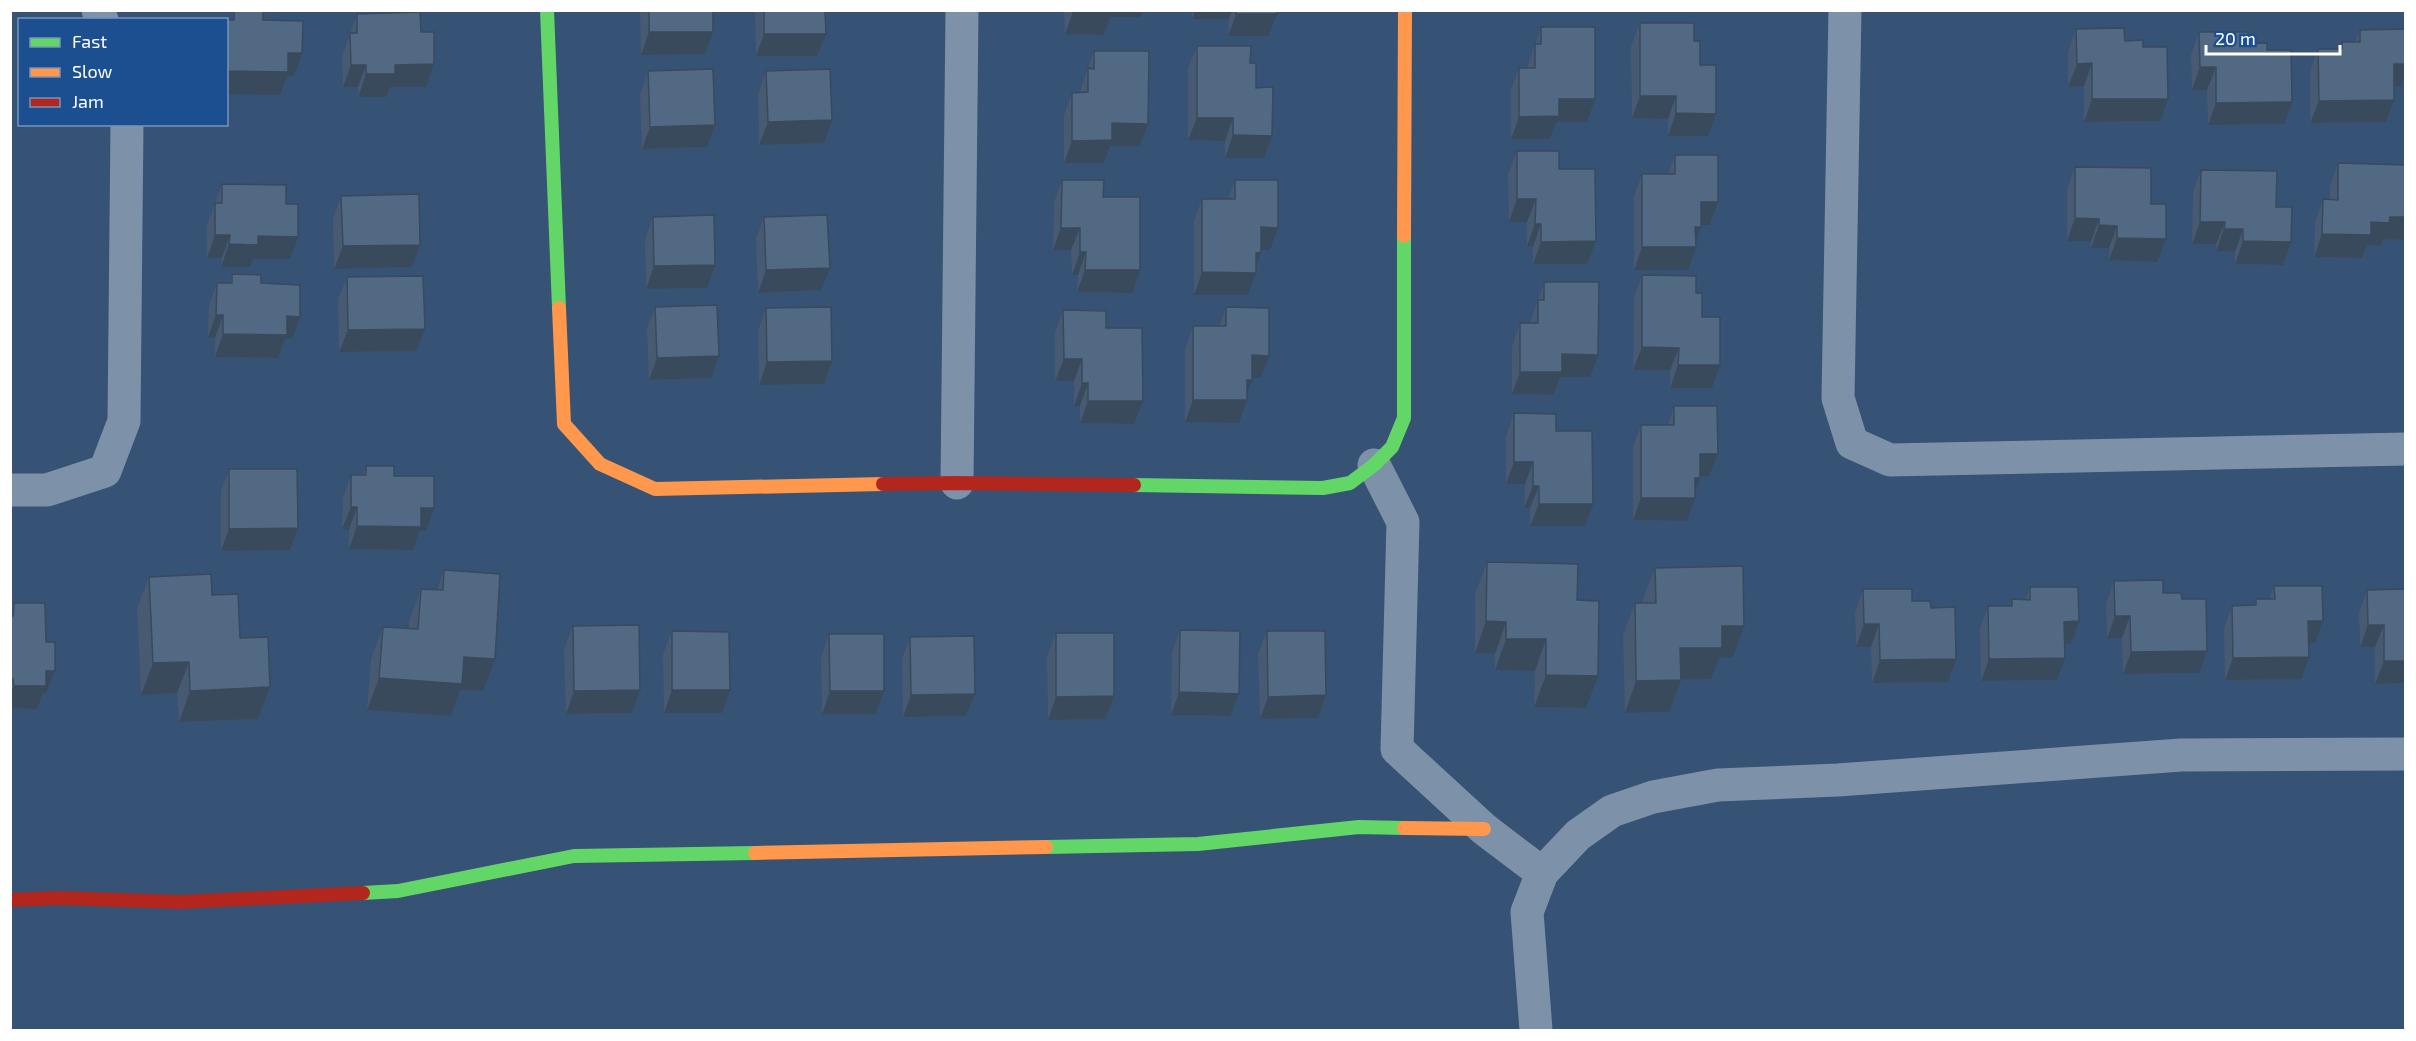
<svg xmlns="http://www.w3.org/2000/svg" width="2416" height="1041" font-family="'Exo 2',sans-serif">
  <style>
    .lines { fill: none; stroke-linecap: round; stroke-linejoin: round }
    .street { stroke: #7d92a8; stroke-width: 33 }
    .fast { stroke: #63d668; stroke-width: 14 }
    .slow { stroke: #ff974d; stroke-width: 14 }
    .jam { stroke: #b3261e; stroke-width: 14 }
    .wall { fill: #475a72 }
    .shaded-wall { fill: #394a5c }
    .building { fill: #526984; stroke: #394a5c; stroke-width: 1.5 }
  </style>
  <rect width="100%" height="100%" fill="#365274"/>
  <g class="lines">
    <g class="street">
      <path d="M98,10l4,10"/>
      <path d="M1845,10l-7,388 14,45 38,17 516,-11"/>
      <path d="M1374,465l29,57 -6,227 87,80 58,44"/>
      <path d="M957,483l5,-473"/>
      <path d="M10,490h37l58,-19 19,-50 3,-297"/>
      <path d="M1536,1030l-9,-118 15,-39 36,-38 34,-24 41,-14 65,-12 120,-5 343,-25 225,-1"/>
    </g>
    <g class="fast">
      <path d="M547,10l12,298"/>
      <path d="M1134,485l189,3 27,-5 24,-18 18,-18 12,-29v-182"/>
      <path d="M1046,847l152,-3 161,-17 45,1"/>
      <path d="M363,893l35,-2 176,-35 181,-3"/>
    </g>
    <g class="slow">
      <path d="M1404,236l1,-226"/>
      <path d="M559,308l5,116 36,40 55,25 228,-5"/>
      <path d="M1404,828l80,1"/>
      <path d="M755,853l291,-6"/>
    </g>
    <g class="jam">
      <path d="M883,484l74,-1 177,2"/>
      <path d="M10,900l50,-2 121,4 182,-9"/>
    </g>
  </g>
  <g class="wall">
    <path d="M640,10h73v22l-8,22 -64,1z"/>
    <path d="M755,10h70l-8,46h-61z"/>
    <path d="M1064,10h79l-3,7h-30l-6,18 -39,-1z"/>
    <path d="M1192,10h85l-9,26h-40l1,-17h-37z"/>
    <path d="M357,14l64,18 5,55h-36l-4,10h-28v-10h-15l-1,-31z"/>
    <path d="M1640,23l54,18 14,95h-40v-17l-36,-1 -1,-72z"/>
    <path d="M1541,27l46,95h-30l-7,17h-39v-49l8,-22h8z"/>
    <path d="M2076,29l49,12 35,80 -76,1v-36l-16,1v-36z"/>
    <path d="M2406,29v44l-5,13h-7v14l-8,22 -76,1v-51l8,-23h22l2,-7h13l5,-12z"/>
    <path d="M2199,32l49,12 19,6 17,74 -76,1 -1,-35h-15l-1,-35z"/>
    <path d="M1197,46l53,17 6,25 16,48 -8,22h-39v-17l-37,-1v-72z"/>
    <path d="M1094,51l54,73 -8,22h-30l-6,17h-40v-48l8,-22 8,-1 6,-19z"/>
    <path d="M648,71l67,54 -8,22 -65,2 -2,-55z"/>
    <path d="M766,71l58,72 -65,2 -1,-51z"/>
    <path d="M1517,151l42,18 28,95h-54v-17l-6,-1v-24h-18l-1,-48z"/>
    <path d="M1675,155l34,70h-8l-13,45h-54v-74l8,-22h26z"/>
    <path d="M2338,163l68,2v75l-23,-1 -2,7 -14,-1 -5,13 -48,-1 1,-35 8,-23 7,1v-14z"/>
    <path d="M2075,167l76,37 6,58 -48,-2v-12h-18v-7h-24v-52z"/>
    <path d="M2201,170l75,37 15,35 -8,23 -48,-1v-12l-19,-1v-7h-24l1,-52z"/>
    <path d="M1062,180l41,17 29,96 -55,-1 1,-17h-6l-1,-25h-18l1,-48z"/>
    <path d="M1235,180l43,48 -8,22h-9l-5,16v7l-8,22h-54v-74l8,-22h26z"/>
    <path d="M222,184l64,20 4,55h-37l-3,8h-29l1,-9h-15v-33z"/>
    <path d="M341,196l71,71 -78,2 -1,-50z"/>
    <path d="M653,217l62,48 -8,23 -61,1 -1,-50z"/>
    <path d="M764,217l57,73 -63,3 -2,-54z"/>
    <path d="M232,274l29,9 31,56h-7l-7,19 -63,-1v-19l-7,-1 1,-32 8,-22h12z"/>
    <path d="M1642,275l54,18 6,24 18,48 -8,23h-42v-18h-37l1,-73z"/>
    <path d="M347,277l69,74 -77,1 -1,-53z"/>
    <path d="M1544,282l46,95h-30l-6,18 -42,-1v-48l8,-23h10z"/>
    <path d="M655,307l56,71 -62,2 -2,-51z"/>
    <path d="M1226,307l34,71h-8l-5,16v6l-8,23 -54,-1v-73l8,-23h26z"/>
    <path d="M766,308l66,53 -8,23 -65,1 -1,-54z"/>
    <path d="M1063,310l43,18 37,73 -9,23 -54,-1v-17h-6v-25h-19v-48z"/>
    <path d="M1674,406l44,48 -9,22h-9l-5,16v6l-8,23 -54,-1v-73l8,-22h27z"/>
    <path d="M1514,413l42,18 29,95h-55v-18h-6l1,-24h-19v-48z"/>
    <path d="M366,466l28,10 32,55h-6l-7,19 -64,-1v-19l-7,-1 1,-31 8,-23h12z"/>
    <path d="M229,469l69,59 -8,22 -69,1v-60z"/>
    <path d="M1487,562l90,38 9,108 -52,-1 1,-36 -40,-1v-16l-20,-1v-59z"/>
    <path d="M1655,568l78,89 -14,1 -8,21 -30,1 -12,32 -44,1 -2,-78 12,-32h8v-4z"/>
    <path d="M444,570l39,121 -23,-1 -9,26 -84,-6 4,-51 12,-32 26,1v-7l12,-32 16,1z"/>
    <path d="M149,577l63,18 28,43 30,49 -12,32 -79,3 -2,-29 -36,2 -4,-87z"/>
    <path d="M2114,581l49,12 19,6 17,74 -76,1 -1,-36 -15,1 -1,-35z"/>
    <path d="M2274,586l49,35 -8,22h-6l-8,36 -76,1 -1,-52 8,-22 22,-1 2,-6h13z"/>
    <path d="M2030,587l49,34 -8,23h-6l-8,36 -76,1 -1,-52 8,-23h22l2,-7 13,1z"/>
    <path d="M1863,589l49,12 19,7 17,74 -76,1 -1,-36h-15l-1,-35z"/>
    <path d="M2406,589v94l-31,1v-37h-15l-1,-34 8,-23z"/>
    <path d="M14,603l32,39 9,29 -9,22h-3l-6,16 -27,-1v-97z"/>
    <path d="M573,626l67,64 -8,23 -66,1 -2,-65z"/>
    <path d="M1180,630l50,86 -59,-1 1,-63z"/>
    <path d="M672,631l50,82h-58l-1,-59z"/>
    <path d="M1267,631l59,64 -8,23 -58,1 -2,-65z"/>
    <path d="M1056,633l58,63 -8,23 -58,1 -1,-64z"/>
    <path d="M829,634l55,57 -8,23h-54l-1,-57z"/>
    <path d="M910,637l65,57 -9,22 -63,1 -1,-58z"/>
  </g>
  <g class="shaded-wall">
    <path d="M1107,10h36l-3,7h-30l-6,18 -39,-1 8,-22z"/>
    <path d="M1195,10h37l-3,9h-37z"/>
    <path d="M1236,14h41l-9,22h-40z"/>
    <path d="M649,32h64l-8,22 -64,1z"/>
    <path d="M764,34h62l-9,22h-61z"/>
    <path d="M288,53h14l-8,23h-7l-7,19 -54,-1v-23z"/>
    <path d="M2092,63l-8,23 -16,1 9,-23z"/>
    <path d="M434,64l-8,23h-36l-4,10h-28l8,-23 29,-9z"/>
    <path d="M2394,64h12v9l-5,13 -15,1z"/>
    <path d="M351,65h15l-8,22h-15z"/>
    <path d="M2200,67h16l-9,23h-15z"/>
    <path d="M1640,96h36l-8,23 -36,-1z"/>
    <path d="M1559,99h36l-8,23h-30l-7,17h-39l8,-22z"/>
    <path d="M2092,99h76l-8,22 -76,1z"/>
    <path d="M2394,100l-8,22 -76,1 9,-22z"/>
    <path d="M2292,102l-8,22 -76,1 8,-22z"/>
    <path d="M1676,113l40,1 -8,22h-40z"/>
    <path d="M1197,118h36l-8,23 -37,-1z"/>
    <path d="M832,120l-8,23 -65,2 9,-23z"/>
    <path d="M1112,123l36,1 -8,22h-30l-6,17h-40l8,-22z"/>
    <path d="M715,125l-8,22 -65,2 8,-22z"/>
    <path d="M1233,135l39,1 -8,22h-39z"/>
    <path d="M1517,199h19l-9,23h-18z"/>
    <path d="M1701,202h17l-9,23h-16z"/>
    <path d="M2390,217h16v23l-23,-1 -2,7 -14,-1 -5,13 -48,-1 8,-23z"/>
    <path d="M2075,218l24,1 -8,22h-24z"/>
    <path d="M2200,222h25l-9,22h-24z"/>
    <path d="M1535,224h6l-8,23 -6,-1z"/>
    <path d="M2099,225l18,1 -8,22h-18z"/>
    <path d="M1261,227l17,1 -8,22h-17z"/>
    <path d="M1695,227h6l-7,20h2l-8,23h-54l8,-23z"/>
    <path d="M1061,228h19l-9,22h-18z"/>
    <path d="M2224,229h19l-8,23 -19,-1z"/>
    <path d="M215,235h15l-8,23h-15z"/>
    <path d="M258,236l40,1 -8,22h-37l-3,8h-29l8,-23z"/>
    <path d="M2117,238l49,1 -9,23 -48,-2z"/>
    <path d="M1596,241l-9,23h-54l8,-22z"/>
    <path d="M2243,241l48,1 -8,23 -48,-1z"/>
    <path d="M420,245l-8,22 -78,2 9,-23z"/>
    <path d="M1080,252h6l-8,23h-6z"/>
    <path d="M1261,252l-7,21h2l-8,22h-54l8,-23 54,-19z"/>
    <path d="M715,265l-8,23 -61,1 8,-23z"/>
    <path d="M830,268l-9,22 -63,3 8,-23z"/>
    <path d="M1085,270h55l-8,23 -55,-1z"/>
    <path d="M216,315h7l-8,23 -7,-1z"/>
    <path d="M287,316l13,1 -8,22h-7l-7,19 -63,-1 8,-23z"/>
    <path d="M425,329l-9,22 -77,1 9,-22z"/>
    <path d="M1642,347l37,1 -9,22h-37z"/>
    <path d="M1562,354l36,1 -8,22h-30l-6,18 -42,-1 8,-22z"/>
    <path d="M1252,355l17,1 -9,22h-16z"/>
    <path d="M719,356l-8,22 -62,2 8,-22z"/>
    <path d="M1064,359h18l-8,22h-19z"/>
    <path d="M832,361l-8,23 -65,1 8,-23z"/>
    <path d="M1678,365h42l-8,23h-42z"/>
    <path d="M1247,380h5l-7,20h2l-8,23 -54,-1 8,-22z"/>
    <path d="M1082,383h6l-8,23h-6z"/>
    <path d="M1088,401h55l-9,23 -54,-1z"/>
    <path d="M1700,454h18l-9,22h-17z"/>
    <path d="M1514,462h19l-8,22h-19z"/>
    <path d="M1695,478h5l-7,20h2l-8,23 -54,-1 8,-22z"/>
    <path d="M1533,486h6l-9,22h-6z"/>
    <path d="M1539,504h54l-8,22h-55z"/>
    <path d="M351,507h6l-8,23 -7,-1z"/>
    <path d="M421,508h13l-8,23h-6l-7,19 -64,-1 8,-23z"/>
    <path d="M298,528l-8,22 -69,1 8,-22z"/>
    <path d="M2115,616h15l-8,22 -15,1z"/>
    <path d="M1486,621l20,1 -11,32 -20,-1z"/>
    <path d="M2079,621l-8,23h-15l8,-22z"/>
    <path d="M2308,621h15l-8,22h-15z"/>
    <path d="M1864,624h15l-8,23h-15z"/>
    <path d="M2368,625h16l-9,22h-15z"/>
    <path d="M1722,626h22l-11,31 -14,1 -8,21 -42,1 11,-32z"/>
    <path d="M1506,639h40l-11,32 -40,-1z"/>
    <path d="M2207,651l-8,22 -76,1 8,-22z"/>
    <path d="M464,657l31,2 -12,32 -23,-1 -9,26 -84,-6 12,-32z"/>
    <path d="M2309,657l-8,22 -76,1 8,-22z"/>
    <path d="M2065,658l-8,22 -76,1 8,-22z"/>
    <path d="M1956,659l-8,23 -76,1 8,-23z"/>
    <path d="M2384,661h22v22l-31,1z"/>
    <path d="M189,662l-12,31 -36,2 12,-32z"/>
    <path d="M46,671h9l-9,22h-3l-6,16 -27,-1v-14l4,-8z"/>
    <path d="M1546,675l52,1 -12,32 -52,-1z"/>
    <path d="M1681,680l-12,32 -44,1 11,-32z"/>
    <path d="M270,687l-12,32 -79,3 11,-31z"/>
    <path d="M640,690l-8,23 -66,1 8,-23z"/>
    <path d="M672,690h58l-8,23h-58z"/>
    <path d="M830,691h54l-8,23h-54z"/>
    <path d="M1179,692l60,2 -9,22 -59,-1z"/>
    <path d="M975,694l-9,22 -63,1 8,-22z"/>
    <path d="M1326,695l-8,23 -58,1 8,-22z"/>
    <path d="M1114,696l-8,23 -58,1 8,-23z"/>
  </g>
  <g class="building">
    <path d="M234,10l29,1v9l40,1 -1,32h-14v19l-62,-1v-51h8z"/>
    <rect x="649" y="10" width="64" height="22"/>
    <path d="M764,10h61l1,24h-62z"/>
    <rect x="1073" y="10" width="39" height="2"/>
    <rect x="1236" y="10" width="41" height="4"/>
    <path d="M420,12l1,20h13v32l-39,1v9h-29v-9h-15l-1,-32h7v-19z"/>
    <path d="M1640,23h54v18h6v24h16v49l-40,-1v-17h-36z"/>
    <path d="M1541,27h54v72h-36v17l-40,1v-49h16v-24h6z"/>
    <path d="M2124,28l1,13 18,-1v7h24l1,52h-76v-36l-15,1 -1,-35z"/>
    <path d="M2406,29v35h-12v36l-75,1 -1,-52h24v-7h18v-12z"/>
    <path d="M2199,32h49v12l19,-1v7h24l1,52 -76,1v-36h-16z"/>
    <path d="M1197,46h54l-1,17h6v25l17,-1 -1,49 -39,-1v-17h-36z"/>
    <path d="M1094,51h55l-1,73 -36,-1v17l-40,1v-48l16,-1v-24l6,1z"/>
    <path d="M713,69l2,56 -65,2 -2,-56z"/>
    <path d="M830,69l2,51 -64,2 -2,-51z"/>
    <path d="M1517,151h42v18h36l1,72 -55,1v-18h-6l1,-25h-19z"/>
    <path d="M1675,155h43v47h-17v25h-6l1,20h-54v-73h33z"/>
    <path d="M2338,163l68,2v52h-16l-1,6 -18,-1v13l-49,-1 1,-35 15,1z"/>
    <path d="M2075,167l76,1v36h15v35l-49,-1v-12l-18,-1v-6l-24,-1z"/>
    <path d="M2201,170l76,1 -1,36h16l-1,35 -48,-1v-12h-19l1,-7h-25z"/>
    <path d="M1062,180h42l-1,17h37v73h-55l1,-18h-6v-24h-19z"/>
    <path d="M1235,180h43v48l-17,-1v25l-5,1v20l-54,-1v-73h33z"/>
    <path d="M222,184l64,1v19h12v33l-40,-1v9l-29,-1 1,-9h-15v-32h7z"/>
    <path d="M419,194l1,51 -77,1 -2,-50z"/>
    <path d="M714,215l1,50 -61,1 -1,-49z"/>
    <path d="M827,215l3,53 -64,2 -2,-53z"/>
    <path d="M232,274l29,1v8l39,2v32l-13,-1v19l-64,-1v-19h-7l1,-32h15z"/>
    <path d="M1642,275l54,1v17h6v24h18v48h-42l1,-17 -37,-1z"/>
    <path d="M423,276l2,53 -77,1 -1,-53z"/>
    <path d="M1544,282h55l-1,73 -36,-1v18h-42v-49h18v-23h6z"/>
    <path d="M717,305l2,51 -62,2 -2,-51z"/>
    <path d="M831,307l1,54 -65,1 -1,-54z"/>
    <path d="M1226,307l43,1v48l-17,-1v25h-5v20h-54v-74h33z"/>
    <path d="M1063,310l43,1v17h36l1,73h-55v-18h-6v-24h-18z"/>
    <path d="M1674,406h43l1,48h-18v24h-5v20h-54v-73h33z"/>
    <path d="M1514,413l42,1v17h36l1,73h-54v-18h-6v-24h-19z"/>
    <path d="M366,466h28v10h40v32h-13v19l-64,-1v-19h-6v-32h15z"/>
    <path d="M229,469h68l1,59 -69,1z"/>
    <path d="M1487,562l91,2 -1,36 22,1 -1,75 -52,-1v-36h-40v-17l-20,-1z"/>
    <path d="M1743,566l1,60h-22v22h-42l1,32 -45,1 -1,-78h21l-1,-35z"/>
    <path d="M444,570l56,4 -5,85 -31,-2 -2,27 -83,-6 4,-51 35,2 3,-40 22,1z"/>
    <path d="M211,574l1,21 26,-1 2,44 28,-1 2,50 -80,4 -1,-29 -36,1 -4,-86z"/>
    <path d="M2163,580v13h18l1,6h24l1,52 -76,1 -1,-36h-15l-1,-35z"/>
    <path d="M2274,586h48l1,35h-15l1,36 -76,1 -1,-52 24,-1v-6h19z"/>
    <path d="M2030,587h48l1,34 -15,1 1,36 -76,1 -1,-53h24v-7l18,1z"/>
    <path d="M1863,589h49v12h18l1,7 24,-1 1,52 -76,1 -1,-36h-15z"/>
    <path d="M2406,589v72h-22v-36h-16l-1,-35z"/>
    <path d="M14,603h31l1,39h9v29h-9v15h-32l-1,-7h-3v-63h3z"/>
    <path d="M639,625l1,65 -66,1 -1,-65z"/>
    <path d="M1180,630l60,1 -1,63 -60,-2z"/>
    <path d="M672,631l57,1 1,58h-58z"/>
    <path d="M1267,631h58l1,64 -58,2z"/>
    <path d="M1056,633h58v63l-58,1z"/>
    <path d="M829,634h55v57h-54z"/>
    <path d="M974,636l1,58 -64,1 -1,-58z"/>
  </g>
  <rect width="2416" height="1041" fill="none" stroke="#ffffff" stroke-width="24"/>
  <rect x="18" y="18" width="210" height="108" fill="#1b4f8f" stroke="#7695bc" stroke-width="1.5"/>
  <rect x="30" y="38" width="30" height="9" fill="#63d668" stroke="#7695bc" stroke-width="1.5"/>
  <text x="72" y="48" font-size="18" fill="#ffffff">Fast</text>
  <rect x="30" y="68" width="30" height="9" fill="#ff974d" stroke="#7695bc" stroke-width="1.5"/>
  <text x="72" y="78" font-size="18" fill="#ffffff">Slow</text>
  <rect x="30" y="98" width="30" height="9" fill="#b3261e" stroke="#7695bc" stroke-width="1.5"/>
  <text x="72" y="108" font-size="18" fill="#ffffff">Jam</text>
  <path d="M2206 45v9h134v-9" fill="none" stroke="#ffffff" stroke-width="3"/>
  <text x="2215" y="45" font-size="18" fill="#ffffff" stroke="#1b4f8f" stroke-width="4.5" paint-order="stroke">20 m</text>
</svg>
